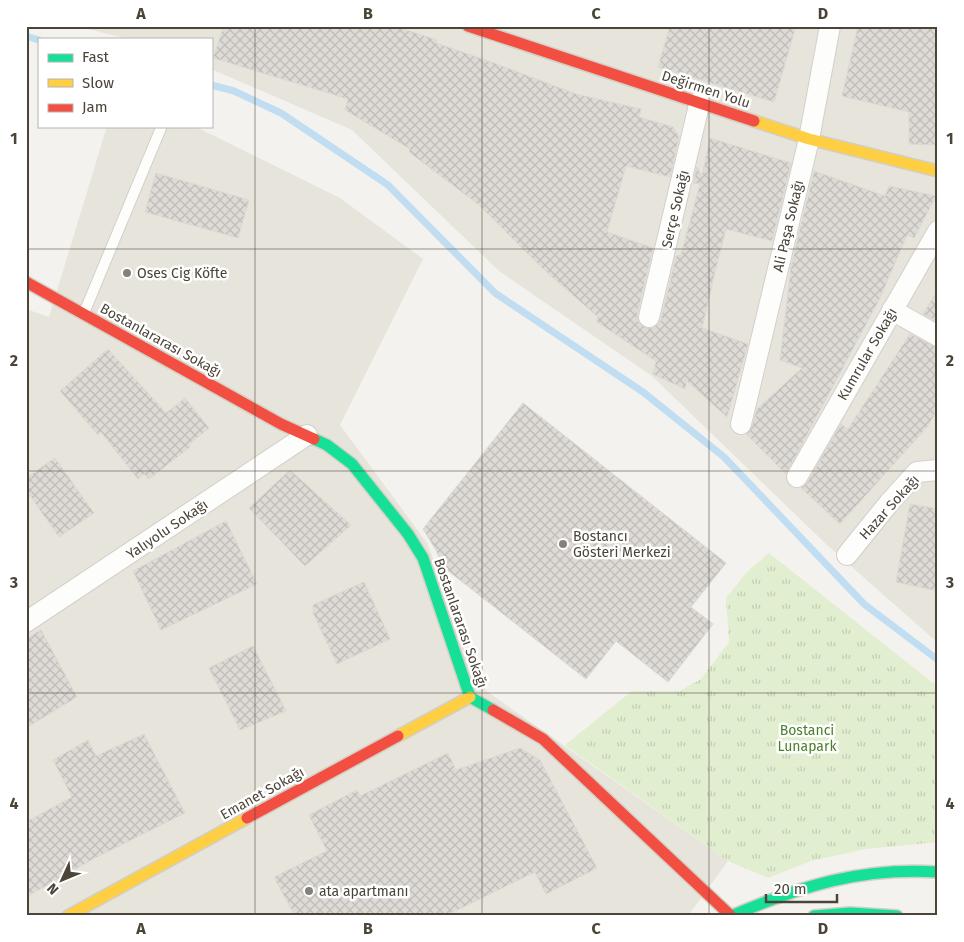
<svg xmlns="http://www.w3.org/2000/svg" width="964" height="942" font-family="'Fira Sans',sans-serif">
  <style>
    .residential { fill: #e7e4dc }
    .park { fill: url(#park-tufts) }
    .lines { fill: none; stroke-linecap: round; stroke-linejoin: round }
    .stream { stroke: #c0ddf1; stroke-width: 7 }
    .building { fill: url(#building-cross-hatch); stroke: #dcd9d4 }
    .lane-casing { stroke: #d2d0cb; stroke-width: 12 }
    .street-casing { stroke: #d2d0cb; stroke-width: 22 }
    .fast-casing { stroke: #d3cfc5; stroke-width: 14 }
    .slow-casing { stroke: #d3cfc5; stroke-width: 14 }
    .jam-casing { stroke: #d3cfc5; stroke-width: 14 }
    .lane { stroke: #fdfdfc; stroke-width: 10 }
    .street { stroke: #fdfdfc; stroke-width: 20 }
    .fast { stroke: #16e098; stroke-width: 11 }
    .slow { stroke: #ffcf43; stroke-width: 11 }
    .jam { stroke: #f24e42; stroke-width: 11 }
    .grid { fill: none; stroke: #4b4439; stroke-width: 1; stroke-opacity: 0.55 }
    .poi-dot { fill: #868178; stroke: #fff; stroke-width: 2 }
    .labels { text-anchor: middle; stroke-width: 5; stroke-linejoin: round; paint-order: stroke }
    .street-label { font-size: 14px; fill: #4b4439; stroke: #fff }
    .poi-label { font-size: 14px; fill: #4b4439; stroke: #fff; text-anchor: start }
    .park-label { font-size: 14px; fill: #4a7f2a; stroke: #fff }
    .neatline { fill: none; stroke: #4b4439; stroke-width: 2 }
    .grid-label { font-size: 16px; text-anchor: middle; font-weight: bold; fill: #4b4439 }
  </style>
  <defs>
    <pattern id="park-tufts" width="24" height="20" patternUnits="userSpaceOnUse" patternTransform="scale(1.25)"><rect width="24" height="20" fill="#e1eecf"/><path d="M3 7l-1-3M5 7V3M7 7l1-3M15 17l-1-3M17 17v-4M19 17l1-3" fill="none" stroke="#c3cdb2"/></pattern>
    <pattern id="building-cross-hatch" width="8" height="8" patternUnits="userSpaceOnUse" patternTransform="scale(1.25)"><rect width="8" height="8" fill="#dedbd6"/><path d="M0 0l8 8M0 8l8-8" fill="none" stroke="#c0bdb8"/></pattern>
  </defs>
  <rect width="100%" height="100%" fill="#f4f2ee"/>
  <g class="residential">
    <path d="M76,26h862v617l-111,-98 -175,-169 -153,-105 -147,-141 -141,-61v-30h-83z"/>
    <path d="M107,126h87l146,72 83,61 -83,166 87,118 58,147 243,171 -40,55h-662v-607l23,8z"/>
  </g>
  <path class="park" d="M769,553l169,134v155l-72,7 -55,12 -43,17 -40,-17 -163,-116 67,-54h48l21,-12 28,-37 -3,-44 21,-26z"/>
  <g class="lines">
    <g class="stream">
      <path d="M26,36l13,4"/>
      <path d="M211,85l23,6 47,22 107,72 107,108 148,99 81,65 140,147 74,56"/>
    </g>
  </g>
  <g class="building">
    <path d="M224,26h170l43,14 -1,3 61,21 79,30 65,15 -2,8 34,10 6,10 -9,40 -44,-11 -19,66 46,16 -16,67 1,6 8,7h7l8,-8 15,-64 5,-1 19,-71 -7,-1 4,-16 5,9 8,-38 81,25 -19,78 -46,-12 -10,39 -14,60 46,16 -21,73 -40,-36 -2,8 -32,-15 3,-13 -59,-39 1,-5 -56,-49 -63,-63 -70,-53 1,-3 -65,-39 3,-11 -135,-41z"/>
    <path d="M670,26h126l-22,76 -116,-35z"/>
    <path d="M858,26h80v119l-29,-1v-32l-67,-16z"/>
    <path d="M814,171l71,25 4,-10 47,10 -22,42 -7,-3 -27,63 -94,176 -40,-40 6,-7 5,-18 45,-41 -22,-8 11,-93z"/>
    <path d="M156,173l93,27 -11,38 -93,-26z"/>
    <path d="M938,290v32l-15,-8z"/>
    <path d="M910,334l28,14v61l-11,18 -87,97 -39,-36 6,-5 34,-59 7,5z"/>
    <path d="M108,349l58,64 19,-15 24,30 -20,16 1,3 -41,32 -5,-5 -6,5 -37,-47 -3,3 -38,-44z"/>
    <path d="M523,403l203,160 -35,44 22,17 -45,58 -52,-41 -30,38 -144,-113 -6,-16 -13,-21z"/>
    <path d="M55,458l39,55 -35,24 -33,-47v-12z"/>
    <path d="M290,470l61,55 -46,41 -56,-58z"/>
    <path d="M910,504l28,5v82l-42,-9z"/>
    <path d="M226,521l31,63 -96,46 -28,-59z"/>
    <path d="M364,582l26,57 -53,25 -24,-51v-8z"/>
    <path d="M41,630l36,67 -51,31v-89z"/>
    <path d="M253,646l33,65 -46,19 -31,-62z"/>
    <path d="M144,734l41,79 -92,46 -67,38v-75l46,-25 -19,-37 35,-20 8,16z"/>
    <path d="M520,748l20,12 57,108 -51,26 -11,-22 -90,44h-150l-21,-39 53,-26 -18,-36 48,-25 3,6 88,-43 8,17z"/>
  </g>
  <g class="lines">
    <defs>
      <path id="lane" d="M84,313l77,-185"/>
      <g id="street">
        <path d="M892,310l46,26"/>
        <path d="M649,317l51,-216"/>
        <path d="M741,424l68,-285 21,-113"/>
        <path d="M797,477l141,-246"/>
        <path d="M847,555l42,-52 28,-31 21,-2"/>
        <path d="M26,622l281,-187"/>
      </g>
      <g id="fast">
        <path d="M314,439l13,6 25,19 56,70 15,24 47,139 23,13"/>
        <path d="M731,916c70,-30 130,-49 207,-44"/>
        <path d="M814,916l36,-3 47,3"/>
      </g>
      <g id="slow">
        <path d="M754,121l55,18 129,32"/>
        <path d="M398,736l72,-39"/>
        <path d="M68,916l179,-98"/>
      </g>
      <g id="jam">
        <path d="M468,26l286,95"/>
        <path d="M26,282l255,142 33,15"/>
        <path d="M493,710l50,29 188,177"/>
        <path d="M247,818l151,-82"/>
      </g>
    </defs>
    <use href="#lane" class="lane-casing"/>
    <use href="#street" class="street-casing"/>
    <use href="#fast" class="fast-casing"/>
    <use href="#slow" class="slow-casing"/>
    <use href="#jam" class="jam-casing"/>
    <use href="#lane" class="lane"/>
    <use href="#street" class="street"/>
    <use href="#fast" class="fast"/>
    <use href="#slow" class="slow"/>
    <use href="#jam" class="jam"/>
  </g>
  <path class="grid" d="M255,26v890M482,26v890M709,26v890M26,249h912M26,471h912M26,693h912"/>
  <g class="poi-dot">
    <circle cx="127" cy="273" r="5"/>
    <circle cx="563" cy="544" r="5"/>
    <circle cx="309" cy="891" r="5"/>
  </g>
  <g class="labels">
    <g class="street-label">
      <text transform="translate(706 89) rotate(18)" y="5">Değirmen Yolu</text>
      <text transform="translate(675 209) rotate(-77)" y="5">Serçe Sokağı</text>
      <text transform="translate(788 226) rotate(-77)" y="5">Ali Paşa Sokağı</text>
      <text transform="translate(161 340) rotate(29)" y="5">Bostanlararası Sokağı</text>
      <text transform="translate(867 354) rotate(-60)" y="5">Kumrular Sokağı</text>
      <text transform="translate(889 507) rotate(-48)" y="5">Hazar Sokağı</text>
      <text transform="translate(167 529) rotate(-34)" y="5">Yalıyolu Sokağı</text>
      <text transform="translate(461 623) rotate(71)" y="5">Bostanlararası Sokağı</text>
      <text transform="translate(262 793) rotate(-29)" y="5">Emanet Sokağı</text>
    </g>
    <g class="poi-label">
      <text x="137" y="278">Oses Cig Köfte</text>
      <text x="573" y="541">Bostancı<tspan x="573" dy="16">Gösteri Merkezi</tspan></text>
      <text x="319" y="896">ata apartmanı</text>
    </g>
    <g class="park-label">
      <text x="807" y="735">Bostanci<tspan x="807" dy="16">Lunapark</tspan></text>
    </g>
  </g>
  <rect width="964" height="942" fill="none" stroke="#ffffff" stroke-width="55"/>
  <rect x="38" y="38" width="175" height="90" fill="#ffffff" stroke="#b7b4b0"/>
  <rect x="48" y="54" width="25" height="8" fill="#16e098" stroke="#b7b4b0"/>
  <text x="82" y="62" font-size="15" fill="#4b4439">Fast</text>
  <rect x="48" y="79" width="25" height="8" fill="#ffcf43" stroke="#b7b4b0"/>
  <text x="82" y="88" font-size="15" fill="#4b4439">Slow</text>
  <rect x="48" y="104" width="25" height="8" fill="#f24e42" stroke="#b7b4b0"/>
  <text x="82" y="112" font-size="15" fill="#4b4439">Jam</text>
  <g transform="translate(62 880) rotate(226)" stroke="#ffffff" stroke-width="4" paint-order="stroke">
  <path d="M0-4L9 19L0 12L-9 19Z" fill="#4b4439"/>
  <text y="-8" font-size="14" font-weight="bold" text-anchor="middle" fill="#4b4439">N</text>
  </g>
  <path d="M766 894v8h71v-8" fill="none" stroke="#4b4439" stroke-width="2.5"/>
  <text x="774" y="894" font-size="15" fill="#4b4439" stroke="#ffffff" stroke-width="4" paint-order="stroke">20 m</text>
  <rect x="28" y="28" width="908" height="886" class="neatline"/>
  <g class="grid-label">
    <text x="141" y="19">A</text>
    <text x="368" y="19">B</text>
    <text x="596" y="19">C</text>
    <text x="823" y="19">D</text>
    <text x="14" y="144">1</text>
    <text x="950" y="144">1</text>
    <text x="14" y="366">2</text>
    <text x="950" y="366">2</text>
    <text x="14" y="588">3</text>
    <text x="950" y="588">3</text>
    <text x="14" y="809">4</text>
    <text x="950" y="809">4</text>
    <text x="141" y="934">A</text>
    <text x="368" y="934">B</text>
    <text x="596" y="934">C</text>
    <text x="823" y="934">D</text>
  </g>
</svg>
